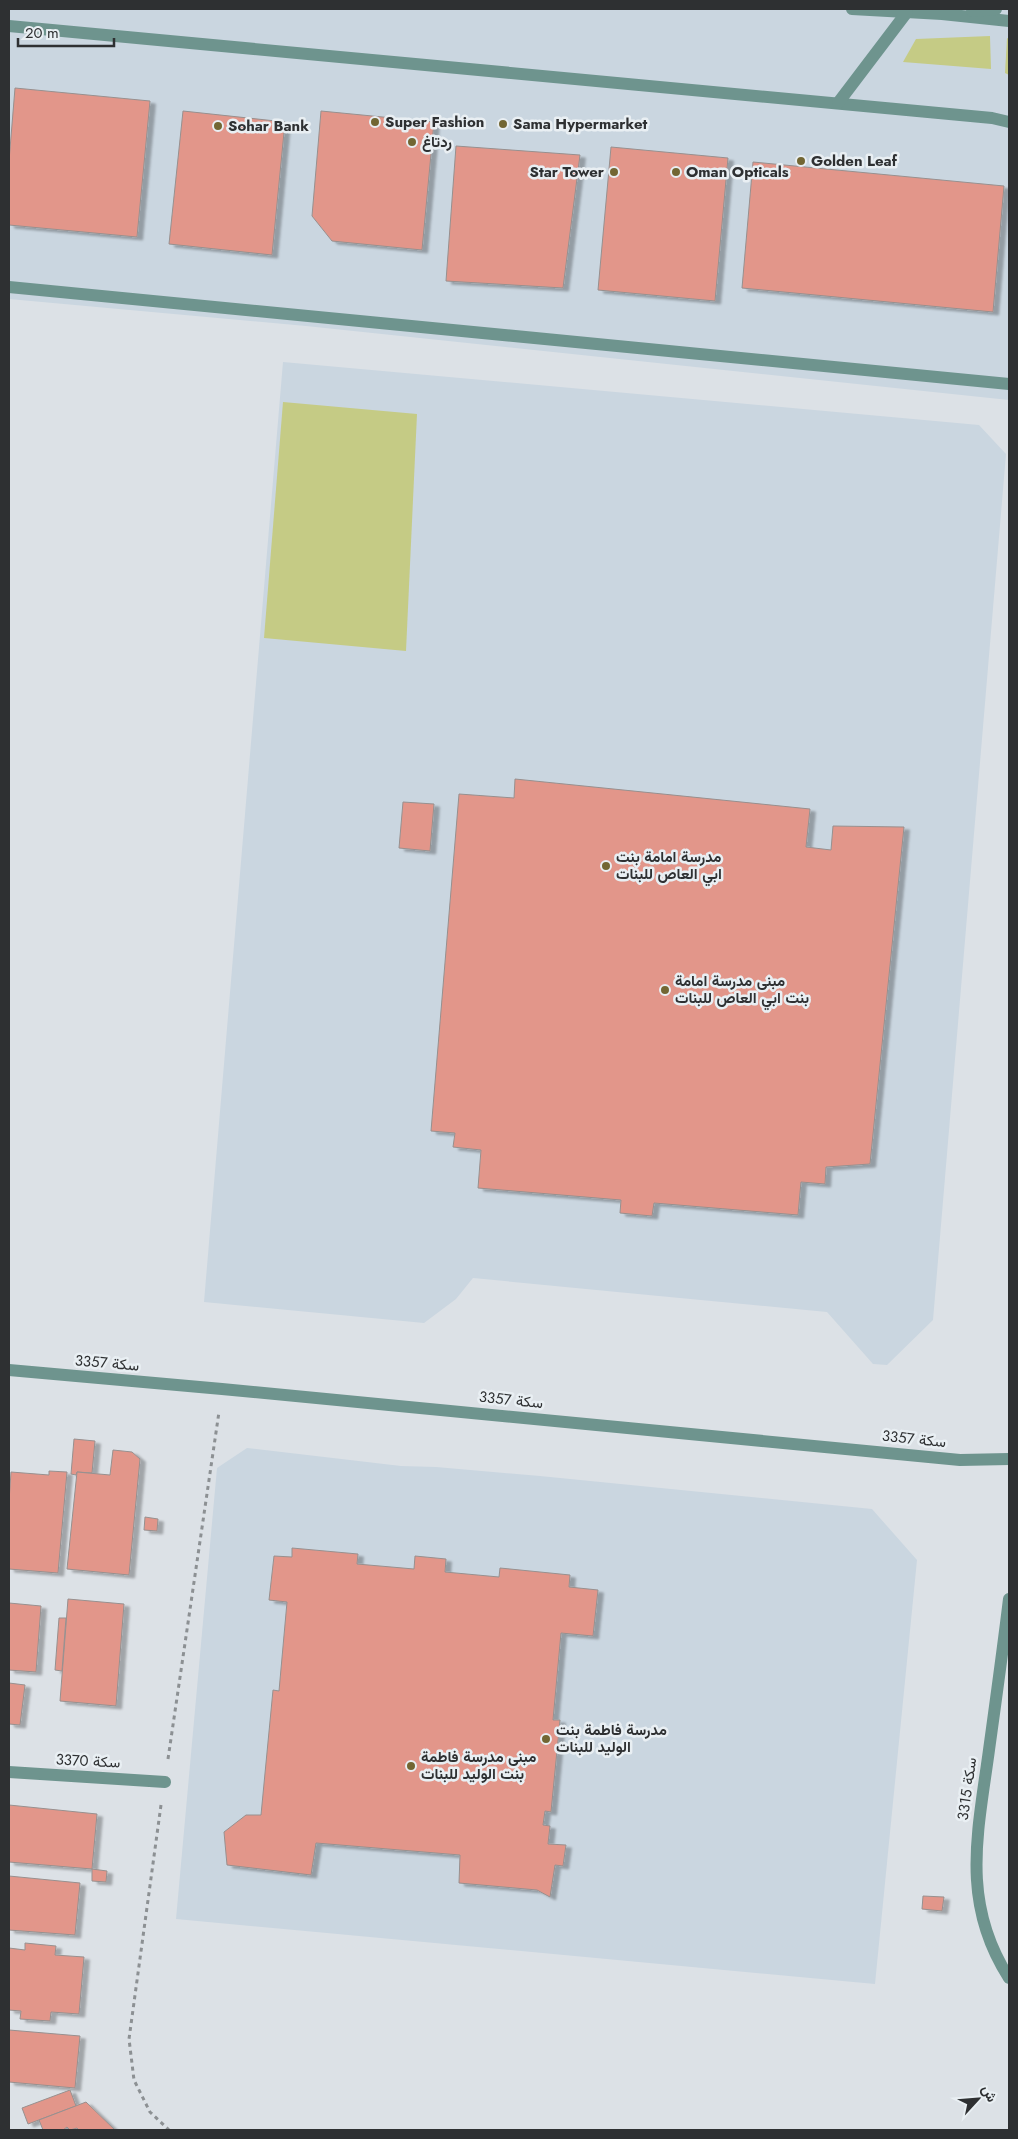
<svg xmlns="http://www.w3.org/2000/svg" width="1018" height="2139" font-family="Jost,Vazirmatn,sans-serif">
  <style>
    .built { fill: #cad6e0 }
    .green { fill: #c5cb85 }
    .building { fill: #e2968a; stroke: #97908f; filter: url(#shadow) }
    .lines { fill: none; stroke-linecap: round; stroke-linejoin: round }
    .path { stroke: #8c9093; stroke-width: 3; stroke-dasharray: 4 4; stroke-linecap: butt }
    .minor { stroke: #6e948e; stroke-width: 12 }
    .poi-dot { fill: #726633; stroke: #e9eff3; stroke-width: 2 }
    .labels { text-anchor: middle; stroke-width: 5; stroke-linejoin: round; paint-order: stroke }
    .poi-label { font-size: 15px; font-weight: bold; fill: #2e3032; stroke: #e9eff3; text-anchor: start }
    .street-label { font-size: 15px; fill: #2e3032; stroke: #e9eff3 }
  </style>
  <defs>
    <filter id="shadow"><feDropShadow dx="5.5" dy="3" stdDeviation="1" flood-color="#0004"/></filter>
  </defs>
  <rect width="100%" height="100%" fill="#dce1e6"/>
  <g class="built">
    <path d="M9,9h1000v391l-703,-74 -297,-27z"/>
    <path d="M283,362l696,63 27,29 -73,866 -46,45 -14,-1 -46,-52 -189,-18 -165,-16 -17,21 -32,24 -220,-21z"/>
    <path d="M247,1448l154,18 35,1 104,9 332,33 45,51 -42,424 -699,-65 41,-451z"/>
  </g>
  <g class="green">
    <path d="M990,36l1,33 -88,-7 13,-23z"/>
    <path d="M1007,38l2,1v36l-4,-2z"/>
    <path d="M283,402l134,12 -11,237 -142,-13z"/>
  </g>
  <g class="building">
    <path d="M15,88l135,13 -13,136 -128,-12v-64z"/>
    <path d="M183,111l102,11 -13,133 -103,-11z"/>
    <path d="M321,111l113,11 -12,128 -90,-9 -20,-25z"/>
    <path d="M456,146l124,9 -17,133 -117,-7z"/>
    <path d="M611,147l117,11 -13,143 -117,-11z"/>
    <path d="M753,162l251,24 -11,126 -251,-24z"/>
    <path d="M515,779l295,30 -4,38 25,3 2,-24 71,1 -34,337 -44,3 -1,17 -24,-2 -3,33 -144,-12 -2,13 -32,-3 1,-13 -143,-12 3,-38 -28,-3 2,-14 -24,-2 28,-337 55,4z"/>
    <path d="M403,802l31,2 -4,47 -31,-3z"/>
    <path d="M74,1439l21,2 -3,32 -15,-1 -1,3 -5,-1z"/>
    <path d="M113,1450l19,2 8,7 -11,116 -62,-6 10,-97 33,3z"/>
    <path d="M49,1471l18,1 -9,101 -49,-4v-68l2,-29 38,3z"/>
    <path d="M145,1517l13,2 -1,12 -13,-1z"/>
    <path d="M292,1548l66,6 -1,10 57,5 1,-13 31,3 -1,13 54,5 1,-9 70,7 -1,12 29,3 -5,46 -32,-3 -8,87h7l-9,92 -6,-1 -2,14 7,1 -2,18 18,1 -3,21 -8,-1 -5,32 -13,-7 -78,-7 1,-28 -144,-12 -5,32 -84,-10 -3,-33 22,-17h15l12,-125 6,1 8,-89 -18,-2 5,-44 18,1z"/>
    <path d="M68,1599l56,5 -8,102 -56,-5z"/>
    <path d="M9,1603l32,3 -5,66 -27,-2z"/>
    <path d="M59,1618h7l-4,53 -7,-1z"/>
    <path d="M9,1683l16,2 -5,40 -11,-1z"/>
    <path d="M9,1805l88,9 -5,55 -83,-7z"/>
    <path d="M92,1869l15,2 -1,11 -14,-1z"/>
    <path d="M9,1876l71,7 -5,52 -66,-5z"/>
    <path d="M923,1896l21,1 -2,14 -20,-2z"/>
    <path d="M25,1943l31,3 -1,9 29,2 -5,57 -28,-2 -1,9 -30,-2 1,-8 -12,-1v-62l16,2z"/>
    <path d="M9,2030l71,6 -5,52 -66,-6z"/>
    <path d="M70,2090l6,16 -48,18 -6,-16z"/>
    <path d="M86,2102l29,28h-36l-2,-2 -7,2 -3,-3 -4,3h-20l-4,-10z"/>
  </g>
  <g class="lines">
    <g class="path">
      <path d="M168,1759l51,-347"/>
      <path d="M161,1805l-32,234 5,41 16,32 19,18"/>
    </g>
    <g class="minor">
      <path d="M852,9l90,5 67,7"/>
      <path d="M972,11l24,-2"/>
      <path d="M9,26l983,92 17,4"/>
      <path d="M838,103l69,-91"/>
      <path d="M9,287l1000,97"/>
      <path d="M9,1370l213,19 738,71 49,-1"/>
      <path d="M1009,1599c-6,50 -13,100 -20,151 -11,82 -29,152 20,228"/>
      <path d="M9,1772l156,10"/>
    </g>
  </g>
  <g class="poi-dot">
    <circle cx="375" cy="122" r="5"/>
    <circle cx="503" cy="124" r="5"/>
    <circle cx="218" cy="126" r="5"/>
    <circle cx="412" cy="142" r="5"/>
    <circle cx="801" cy="161" r="5"/>
    <circle cx="614" cy="172" r="5"/>
    <circle cx="676" cy="172" r="5"/>
    <circle cx="606" cy="866" r="5"/>
    <circle cx="665" cy="990" r="5"/>
    <circle cx="546" cy="1739" r="5"/>
    <circle cx="411" cy="1766" r="5"/>
  </g>
  <g class="labels">
    <g class="poi-label">
      <text x="385" y="127">Super Fashion</text>
      <text x="513" y="129">Sama Hypermarket</text>
      <text x="228" y="131">Sohar Bank</text>
      <text x="422" y="147">ردتاغ</text>
      <text x="811" y="166">Golden Leaf</text>
      <text x="604" y="177" text-anchor="end">Star Tower</text>
      <text x="686" y="177">Oman Opticals</text>
      <text x="616" y="862">مدرسة امامة بنت<tspan x="616" dy="17">ابي العاص للبنات</tspan></text>
      <text x="675" y="986">مبنى مدرسة امامة<tspan x="675" dy="17">بنت ابي العاص للبنات</tspan></text>
      <text x="556" y="1735">مدرسة فاطمة بنت<tspan x="556" dy="17">الوليد للبنات</tspan></text>
      <text x="421" y="1762">مبنى مدرسة فاطمة<tspan x="421" dy="17">بنت الوليد للبنات</tspan></text>
    </g>
    <g class="street-label">
      <text transform="translate(107 1363) rotate(5)" y="5">سكة 3357</text>
      <text transform="translate(511 1400) rotate(6)" y="5">سكة 3357</text>
      <text transform="translate(914 1439) rotate(6)" y="5">سكة 3357</text>
      <text transform="translate(88 1761) rotate(3)" y="5">سكة 3370</text>
      <text transform="translate(967 1789) rotate(-82)" y="5">سكة 3315</text>
    </g>
  </g>
  <rect width="1018" height="2139" fill="none" stroke="#2e3032" stroke-width="20"/>
  <g transform="translate(978 2099) rotate(64)" stroke="#e9eff3" stroke-width="4" paint-order="stroke">
  <path d="M0-4L9 19L0 12L-9 19Z" fill="#2e3032"/>
  <text y="-8" font-size="14" font-weight="bold" text-anchor="middle" fill="#2e3032">ش</text>
  </g>
  <path d="M18 38v8h96v-8" fill="none" stroke="#2e3032" stroke-width="2.5"/>
  <text x="25" y="38" font-size="15" fill="#2e3032" stroke="#e9eff3" stroke-width="4" paint-order="stroke">20 m</text>
</svg>
